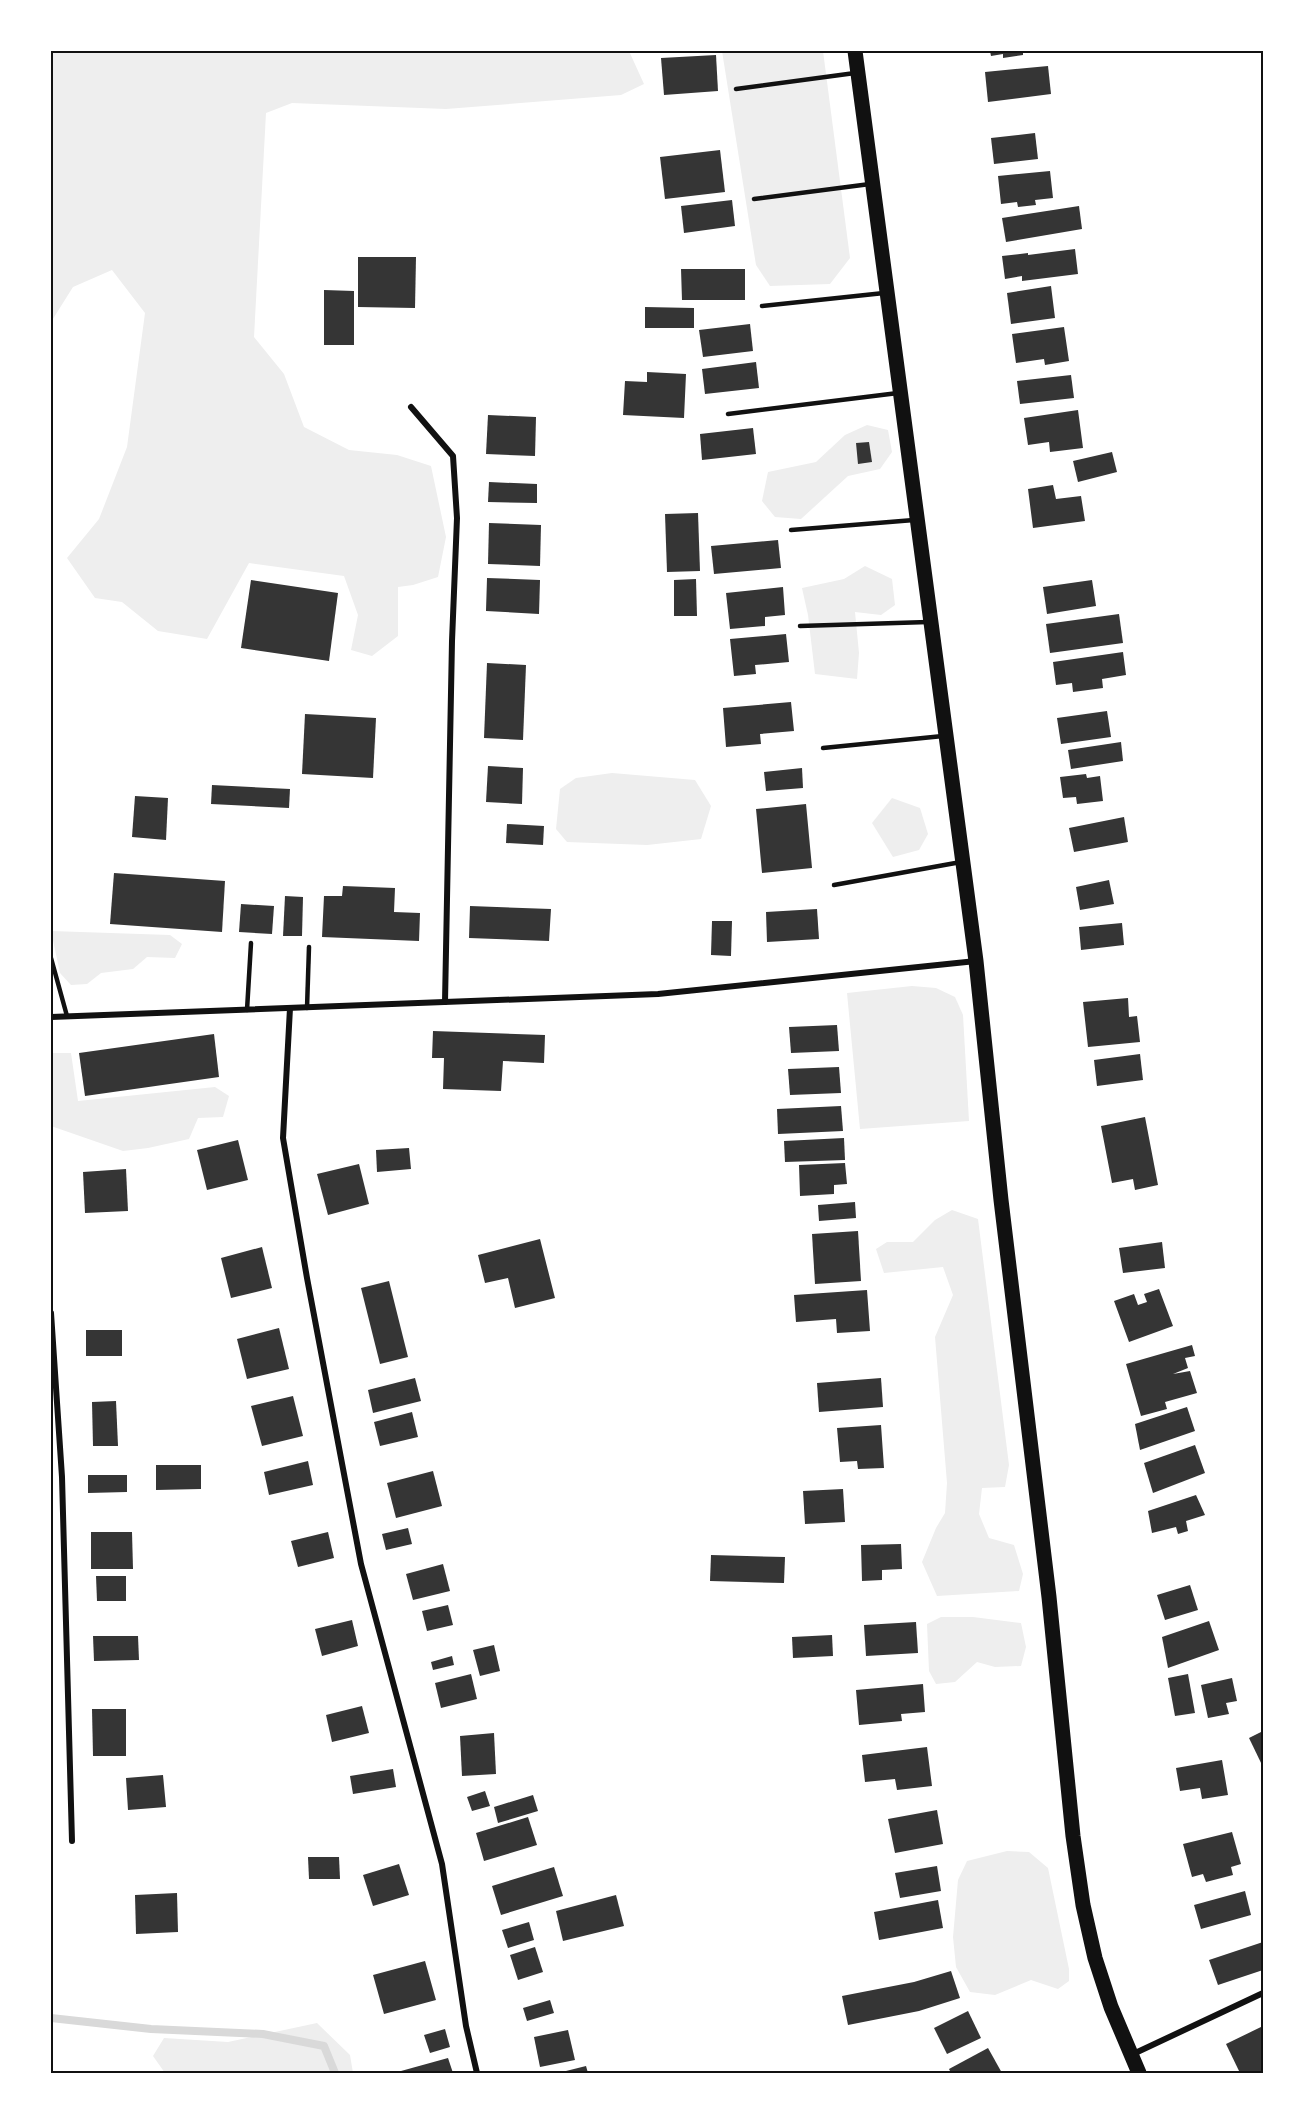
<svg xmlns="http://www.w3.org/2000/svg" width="1314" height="2124" font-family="Montserrat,sans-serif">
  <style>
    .green { fill: #eee }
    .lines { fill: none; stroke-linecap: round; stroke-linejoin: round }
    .stream { stroke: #d9d9d9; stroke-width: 8 }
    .building { fill: #353535 }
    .service { stroke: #111; stroke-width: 4.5 }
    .minor { stroke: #111; stroke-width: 6 }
    .primary { stroke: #111; stroke-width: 15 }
    .neatline { fill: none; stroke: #111; stroke-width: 2 }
  </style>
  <rect width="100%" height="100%" fill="#fff"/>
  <g class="green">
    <path d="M51,51h578l15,33 -23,11 -175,14 -154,-6 -26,10 -12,224 30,37 20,53 45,23 48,5 34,11 15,71 -8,40 -25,8 -15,2v49l-26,20 -21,-6 7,-35 -14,-39 -95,-13 -42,76 -49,-8 -36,-29 -27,-4 -28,-40 32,-39 28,-72 18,-134 -33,-43 -39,17 -22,35z"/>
    <path d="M722,51h101l27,207 -20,26 -60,2 -14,-21z"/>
    <path d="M867,425l21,5 4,22 -12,17 -32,7 -47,43 -26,-2 -13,-16 6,-29 48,-10 29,-27z"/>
    <path d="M865,566l27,13 3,26 -14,10 -26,-3 4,41 -2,26 -42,-5 -7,-59 -6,-27 42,-9z"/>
    <path d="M612,773l83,7 16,26 -10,33 -54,6 -80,-3 -11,-13 4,-40 16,-11z"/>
    <path d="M892,798l28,10 8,26 -9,16 -26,7 -21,-34z"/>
    <path d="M51,931l119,4 12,9 -7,14 -28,-1 -14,12 -32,4 -14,11 -16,1 -11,-12z"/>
    <path d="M912,986l24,2 19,9 8,18 6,106 -109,8 -13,-136z"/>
    <path d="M51,1053h20l7,48 137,-14 14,9 -6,21 -25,1 -9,21 -41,9 -25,3 -72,-25z"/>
    <path d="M952,1210l26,9 31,246 -4,22 -23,1 -3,26 10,24 25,7 9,29 -4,17 -82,5 -15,-34 14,-34 9,-15 2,-30 -12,-146 18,-42 -10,-28 -59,6 -8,-24 11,-7h26l22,-22z"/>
    <path d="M941,1617h32l48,6 5,24 -5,19 -26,1 -18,-5 -22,20 -19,2 -7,-13 -2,-47z"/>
    <path d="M1007,1851l22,1 19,16 21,101v12l-11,8 -27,-9 -36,15 -25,-3 -14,-25 -3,-30 5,-57 9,-19z"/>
    <path d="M317,2023l33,32 3,18h-188l-12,-17 11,-18 64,4z"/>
  </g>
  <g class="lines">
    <path class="stream" d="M51,2018l100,11 112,5 61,12 11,27"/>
  </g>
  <g class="building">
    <path d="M990,51h33v4l-20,3v-4l-12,2z"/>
    <path d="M716,55l2,36 -54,4 -3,-37z"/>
    <path d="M1048,66l3,28 -63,8 -3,-30z"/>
    <path d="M1035,133l3,26 -44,5 -3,-26z"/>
    <path d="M720,150l5,42 -60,7 -5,-42z"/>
    <path d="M1050,171l3,27 -18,2 1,5 -18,2 -1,-5 -16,2 -3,-28z"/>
    <path d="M732,200l3,26 -51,7 -3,-27z"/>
    <path d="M1079,206l3,23 -76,13 -4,-24z"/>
    <path d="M1075,249l3,25 -56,7v-5l-17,3 -3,-23 26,-3v2z"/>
    <path d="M358,257h58l-1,51 -57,-1z"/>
    <path d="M681,269h64v31h-63z"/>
    <path d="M1051,286l4,32 -44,6 -4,-31z"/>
    <path d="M324,290l30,1v54h-30z"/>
    <path d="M645,307l49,1v20h-49z"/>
    <path d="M750,324l3,27 -50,6 -4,-27z"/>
    <path d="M1064,327l5,34 -24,4 -1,-6 -28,4 -4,-29z"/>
    <path d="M756,362l3,26 -54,6 -3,-25z"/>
    <path d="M647,372l39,2 -2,44 -61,-3 2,-34 22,1z"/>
    <path d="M1071,375l3,23 -54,6 -3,-23z"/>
    <path d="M1078,410l5,38 -33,4 -1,-10 -21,3 -4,-27z"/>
    <path d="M488,415l48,2 -1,39 -49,-2z"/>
    <path d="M753,428l3,26 -54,6 -2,-26z"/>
    <path d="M869,442l3,20 -14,2 -2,-21z"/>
    <path d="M1112,452l5,20 -39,10 -5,-21z"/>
    <path d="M489,482l48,2v19l-49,-1z"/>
    <path d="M1053,485l3,14 25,-3 4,25 -52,7 -5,-39z"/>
    <path d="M698,513l2,58 -33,1 -2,-58z"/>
    <path d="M489,523l52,2 -1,41 -52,-2z"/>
    <path d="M778,540l3,28 -67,6 -3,-28z"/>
    <path d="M487,578l53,2 -1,34 -53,-3z"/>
    <path d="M696,579l1,37h-23v-36z"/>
    <path d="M251,580l87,13 -9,68 -88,-13z"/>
    <path d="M1092,580l4,26 -49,8 -4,-27z"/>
    <path d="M783,587l2,28 -20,2v9l-35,3 -4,-36z"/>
    <path d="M1119,614l4,29 -73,10 -4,-29z"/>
    <path d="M786,634l3,28 -34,3 1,9 -22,2 -4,-37z"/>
    <path d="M1123,652l3,23 -24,4 1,9 -30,4 -1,-9 -16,2 -3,-23z"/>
    <path d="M487,663l39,2 -3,75 -39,-2z"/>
    <path d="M791,702l3,29 -34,3 1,10 -35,3 -3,-39z"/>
    <path d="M1107,711l4,26 -50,7 -4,-26z"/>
    <path d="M305,714l71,4 -3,60 -71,-4z"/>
    <path d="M1121,742l2,19 -52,8 -3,-19z"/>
    <path d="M488,766l35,2 -1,36 -36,-2z"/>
    <path d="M802,768l1,20 -37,3 -2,-19z"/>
    <path d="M1086,774l1,4 13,-2 3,25 -26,3 -1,-7 -13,1 -3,-21z"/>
    <path d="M212,785l78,4 -1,19 -78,-4z"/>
    <path d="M135,796l33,2 -2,42 -34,-3z"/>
    <path d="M806,804l6,64 -50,5 -6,-64z"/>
    <path d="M1124,817l4,25 -54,10 -5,-24z"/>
    <path d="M507,824l37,2 -1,19 -37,-2z"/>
    <path d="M114,873l111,8 -3,51 -112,-8z"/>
    <path d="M1109,880l5,24 -34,6 -4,-23z"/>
    <path d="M343,886l52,2 -1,24 26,1 -1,28 -97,-4 2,-41h18z"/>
    <path d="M285,896l18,1 -1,39h-19z"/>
    <path d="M241,904l33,2 -2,28 -33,-2z"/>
    <path d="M470,906l81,3 -2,32 -80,-3z"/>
    <path d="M817,909l2,30 -52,3 -1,-30z"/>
    <path d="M712,921h20l-1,35 -20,-1z"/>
    <path d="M1122,923l2,22 -43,5 -2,-23z"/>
    <path d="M1128,998l1,19 8,-1 3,26 -52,5 -5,-45z"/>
    <path d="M837,1025l2,26 -48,2 -2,-26z"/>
    <path d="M433,1031l112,4 -1,28 -41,-2 -2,30 -58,-2 1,-31h-12z"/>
    <path d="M214,1034l5,43 -134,19 -6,-43z"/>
    <path d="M1140,1054l3,26 -46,6 -3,-26z"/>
    <path d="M839,1067l2,26 -51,2 -2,-26z"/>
    <path d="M841,1106l2,25 -65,3 -1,-25z"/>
    <path d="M1145,1117l13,68 -23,5 -2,-11 -21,4 -11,-57z"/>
    <path d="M844,1138l1,22 -60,2 -1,-21z"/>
    <path d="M238,1140l10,40 -41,10 -10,-40z"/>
    <path d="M409,1148l2,21 -34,3 -1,-22z"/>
    <path d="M845,1163l2,21 -13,1v9l-34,2 -1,-31z"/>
    <path d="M359,1164l10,40 -41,11 -11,-41z"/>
    <path d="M126,1169l2,42 -43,2 -2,-41z"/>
    <path d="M855,1202l1,16 -37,3 -1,-16z"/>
    <path d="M858,1231l3,50 -46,3 -3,-50z"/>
    <path d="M540,1239l15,59 -40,10 -7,-30 -23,5 -7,-28z"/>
    <path d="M1162,1242l3,26 -42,5 -4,-25z"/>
    <path d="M262,1247l10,41 -41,10 -10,-40z"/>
    <path d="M389,1281l19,76 -28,7 -19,-76z"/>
    <path d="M1159,1289l14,37 -44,16 -15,-41 20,-7 4,11 9,-3 -3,-8z"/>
    <path d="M867,1290l3,41 -33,2 -1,-14 -40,3 -2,-27z"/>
    <path d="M279,1328l10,41 -42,10 -10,-40z"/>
    <rect x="86" y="1330" width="36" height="26"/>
    <path d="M1192,1345l3,11 -10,2 3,10 -15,6 17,-3 7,22 -32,9 2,7 -26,7 -15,-52z"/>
    <path d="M415,1378l6,23 -48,12 -5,-23z"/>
    <path d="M881,1378l2,29 -64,5 -2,-29z"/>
    <path d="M293,1396l10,40 -41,10 -11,-40z"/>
    <path d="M116,1401l2,45h-25l-1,-44z"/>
    <path d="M1187,1407l8,24 -55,19 -5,-26z"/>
    <path d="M412,1412l6,25 -38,9 -6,-24z"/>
    <path d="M881,1425l3,43 -26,1 -1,-8 -17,1 -3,-34z"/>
    <path d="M1195,1445l10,28 -52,20 -9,-30z"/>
    <path d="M308,1461l5,24 -44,10 -5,-23z"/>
    <path d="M156,1465h45v24l-45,1z"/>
    <path d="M433,1471l9,35 -46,12 -9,-35z"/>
    <path d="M88,1475h39v17l-39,1z"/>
    <path d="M843,1489l2,33 -40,2 -2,-33z"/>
    <path d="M1196,1495l9,20 -19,6 2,10 -10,3 -2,-7 -24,6 -4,-22z"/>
    <path d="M408,1528l4,16 -26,6 -4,-16z"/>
    <path d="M91,1532h41l1,37h-42z"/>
    <path d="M328,1532l6,26 -36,9 -7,-26z"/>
    <path d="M901,1544l1,25 -20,1v10l-20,1 -1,-36z"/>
    <path d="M711,1555l74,2 -1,26 -74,-2z"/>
    <path d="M443,1564l7,27 -37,9 -7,-26z"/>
    <path d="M96,1576h30v25h-29z"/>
    <path d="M1190,1585l8,25 -33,10 -8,-25z"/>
    <path d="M448,1605l5,20 -26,6 -5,-20z"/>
    <path d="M352,1620l6,26 -36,10 -7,-27z"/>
    <path d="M1209,1621l10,29 -51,18 -6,-31z"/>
    <path d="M916,1622l2,31 -52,3 -2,-31z"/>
    <path d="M832,1635l1,21 -40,2 -1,-21z"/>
    <path d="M93,1636h45l1,24 -45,1z"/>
    <path d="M494,1645l6,26 -20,5 -7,-26z"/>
    <path d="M452,1656l2,9 -21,5 -2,-8z"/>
    <path d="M471,1674l6,25 -36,9 -6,-25z"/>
    <path d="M1188,1674l7,39 -20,3 -7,-38z"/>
    <path d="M1232,1678l5,23 -11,2 3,11 -21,4 -7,-33z"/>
    <path d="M923,1684l2,28 -24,2 1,7 -43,4 -3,-35z"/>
    <path d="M362,1706l7,27 -37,9 -6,-27z"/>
    <path d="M92,1709h34v47h-33z"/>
    <path d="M1263,1731v36l-14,-29z"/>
    <path d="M494,1733l2,41 -34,2 -2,-40z"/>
    <path d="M927,1747l5,39 -35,4 -2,-11 -30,3 -3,-27z"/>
    <path d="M1222,1760l6,35 -26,4 -2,-11 -20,3 -4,-23z"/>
    <path d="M393,1769l3,18 -43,7 -3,-18z"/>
    <path d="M163,1775l3,32 -38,3 -2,-32z"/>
    <path d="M485,1791l5,15 -18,5 -5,-14z"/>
    <path d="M533,1795l5,16 -40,12 -4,-16z"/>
    <path d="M937,1810l6,34 -48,9 -7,-34z"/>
    <path d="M528,1817l9,28 -53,16 -8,-28z"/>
    <path d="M1232,1832l9,32 -10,3 2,8 -27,7 -3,-8 -11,3 -9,-33z"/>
    <path d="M308,1857h31l1,22h-31z"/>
    <path d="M399,1864l10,31 -36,11 -10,-31z"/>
    <path d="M937,1866l4,25 -41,7 -5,-25z"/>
    <path d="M554,1867l9,29 -62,19 -9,-29z"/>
    <path d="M1245,1891l6,24 -50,14 -7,-24z"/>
    <path d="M177,1893l1,39 -42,2 -1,-39z"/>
    <path d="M616,1895l8,31 -61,15 -7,-30z"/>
    <path d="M938,1900l5,28 -64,12 -5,-28z"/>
    <path d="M529,1922l5,18 -26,8 -6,-18z"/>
    <path d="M1263,1942v28l-45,15 -9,-25z"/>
    <path d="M535,1947l8,25 -25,8 -8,-25z"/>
    <path d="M425,1961l11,39 -52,14 -11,-39z"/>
    <path d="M951,1971l9,27 -41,13 -71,14 -6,-29 72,-14z"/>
    <path d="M550,2000l4,13 -27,8 -4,-13z"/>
    <path d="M968,2011l13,27 -34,16 -13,-26z"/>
    <path d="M1263,2026v47h-23l-14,-29z"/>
    <path d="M445,2029l5,18 -20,6 -6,-18z"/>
    <path d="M568,2030l7,30 -35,7 -6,-30z"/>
    <path d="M988,2048l14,25h-51l-2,-4z"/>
    <path d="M448,2058l5,15h-52v-2z"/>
    <path d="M586,2066l2,7h-26v-1z"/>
  </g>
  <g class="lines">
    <g class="service">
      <path d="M736,89l119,-16"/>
      <path d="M754,199l116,-15"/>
      <path d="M762,306l122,-13"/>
      <path d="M728,414l170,-21"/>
      <path d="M791,530l123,-10"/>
      <path d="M800,626l128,-4"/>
      <path d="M823,748l120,-12"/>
      <path d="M834,885l127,-23"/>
      <path d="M51,958l16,58"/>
      <path d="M307,1008l2,-61"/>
      <path d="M247,1010l4,-67"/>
    </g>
    <g class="minor">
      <path d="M411,407l42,49 4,62 -5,123 -7,361"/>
      <path d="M290,1008l-7,130 24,140 54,286 81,300 24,162 11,47"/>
      <path d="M51,1017l607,-23 318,-33"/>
      <path d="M51,1313l11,164 10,364"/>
      <path d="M1131,2055l132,-62"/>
    </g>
    <path class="primary" d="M855,51l121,910 25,239 48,397 24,239 10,69 12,53 16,49 28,66"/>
  </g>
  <rect width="1314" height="2124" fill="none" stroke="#ffffff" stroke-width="105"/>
  <rect x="52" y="52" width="1210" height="2020" class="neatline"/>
</svg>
